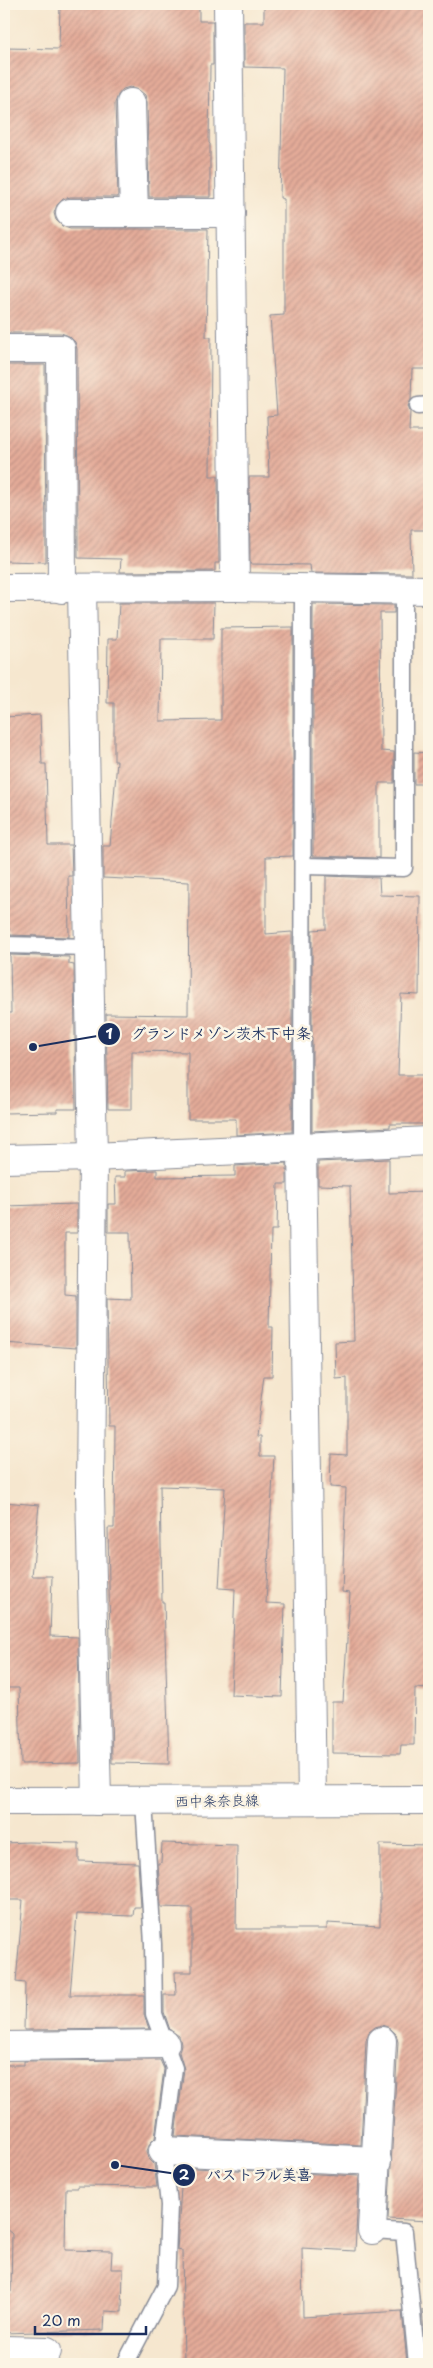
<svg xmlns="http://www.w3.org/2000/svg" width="433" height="2368" font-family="'Playpen Sans','Klee One',sans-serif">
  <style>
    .building { fill: url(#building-hatch) }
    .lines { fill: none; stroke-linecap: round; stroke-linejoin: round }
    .service-casing { stroke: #888b96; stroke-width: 19 }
    .minor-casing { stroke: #888b96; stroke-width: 30 }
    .tertiary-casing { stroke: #888b96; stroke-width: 30 }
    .service { stroke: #fff; stroke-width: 16 }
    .minor { stroke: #fff; stroke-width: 28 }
    .tertiary { stroke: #fff; stroke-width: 28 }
    .labels { text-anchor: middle; stroke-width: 5; stroke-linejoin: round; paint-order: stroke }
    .street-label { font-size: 14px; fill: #1b2f5e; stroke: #fcf5e5 }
    .leader { fill: none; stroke: #1b2f5e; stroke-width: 2 }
    .callout-dot { fill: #1b2f5e; stroke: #fcf5e5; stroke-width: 2 }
    .mark-label { font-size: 15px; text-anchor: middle; font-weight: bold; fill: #fff }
    .callout-label { font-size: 15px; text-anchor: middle; font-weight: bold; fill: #1b2f5e; stroke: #fcf5e5; stroke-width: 5; stroke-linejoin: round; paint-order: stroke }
  </style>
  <defs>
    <pattern id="building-hatch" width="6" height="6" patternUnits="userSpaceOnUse" patternTransform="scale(1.25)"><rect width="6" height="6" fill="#e5ac99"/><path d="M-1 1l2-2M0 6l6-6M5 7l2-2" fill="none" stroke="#b98c80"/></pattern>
  </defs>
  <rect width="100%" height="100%" fill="#fcf5e5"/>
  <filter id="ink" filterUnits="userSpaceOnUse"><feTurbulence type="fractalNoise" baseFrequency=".02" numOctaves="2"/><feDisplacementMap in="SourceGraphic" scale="10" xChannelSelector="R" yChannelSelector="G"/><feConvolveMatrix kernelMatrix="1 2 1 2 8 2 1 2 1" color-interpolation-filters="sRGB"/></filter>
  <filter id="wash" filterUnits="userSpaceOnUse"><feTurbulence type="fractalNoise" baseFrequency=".0096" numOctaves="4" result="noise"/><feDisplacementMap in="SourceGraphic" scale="20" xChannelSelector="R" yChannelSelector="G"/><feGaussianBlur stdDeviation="1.12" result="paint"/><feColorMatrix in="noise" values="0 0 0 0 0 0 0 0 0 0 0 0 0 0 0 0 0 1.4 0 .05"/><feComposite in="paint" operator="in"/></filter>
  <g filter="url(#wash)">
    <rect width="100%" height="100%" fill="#f6e7cf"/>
    <g id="blocks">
      <g class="building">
        <path d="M60,4h139v17h14v44h-3l-1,78 1,1v53h-61l-2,-94 -2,-8 -6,-5 -9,-3 -7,2 -5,6 -3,8 3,94h-48l-7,2 -6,6 -3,8 2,7 6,6 8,3h138l-2,108h5l-1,139h8l1,87h-4v8l-95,1 1,-13 -43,-1 -1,-209 -2,-7 -6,-6 -8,-3h-57v-285l55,1z"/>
        <path d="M264,4h165v365h-17l-1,31 -3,6 2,6 -1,19h20v99h-18l1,44 -101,-1 -1,-8 -60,-1 -1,-87h20l-2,-61 10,-1 -7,-99 14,-1v-116l-4,-1 3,-130 -39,-1v-45h20z"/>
        <path d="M4,365h41l1,197 -42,-1z"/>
        <path d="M119,603h95l-1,36h-52l-1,82 61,-1v-92l72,-1v229l-27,1v77l26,-2v200l-56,3v-16h-48v-67l-56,-1v58h-24l-2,-95 82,1 1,-133 -86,-4v-32h7l7,-85h-3v-58h-7l1,-64h9z"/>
        <path d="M313,604l81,1v8h-14l1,138 13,1v31h-15v75l-66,-2z"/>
        <path d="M40,715l2,49h4l2,81h23l1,31h-4l1,61 -59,-2 -1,-7h-5v-37h3v-72h-3v-102z"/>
        <path d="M414,752l15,1v31h-15z"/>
        <path d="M326,876l53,2 1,17 40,1 -1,99 -18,-1 -3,81h31v49h-39v3l-78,4v-201l14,-1z"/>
        <path d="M10,955l59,2v7l5,1 2,144h-19v3l-53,1v-100h7z"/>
        <path d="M389,1159v34l40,-1v497l-14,-1 -1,57h-13l-1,9 -68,-1v-51h11l7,-109 -8,-1 4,-104 -16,-1 1,-33 16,1v-77l-11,1 -1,-37 19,-1 -4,-155 -32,-1v-23z"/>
        <path d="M287,1163v21h-9l-1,46h-6l-2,97h4l-1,49h-8l-8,61h4v19h14l-8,147 19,1 -3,93 -51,-2 4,-106 -16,-1 6,-100 -65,-2 2,116h2l5,162 -57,-1 -4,-235h6l1,-102h-6l-2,-128 24,1 -1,-67h-22v-28h8l-1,-27h10v-6l32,-1v7l78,-1v-10z"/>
        <path d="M77,1204v29h-12v62l11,1v52l-72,-5v-137z"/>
        <path d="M4,1502l35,3 -7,71h20l-2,60 28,1 2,126 -59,1 -2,-76h-15z"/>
        <path d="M28,1842l51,1v18l59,2 3,44h-7l-1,9 -56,-2 -7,81h74v19l5,15 -125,1 1,-47 -9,-1 7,-82h-19v-57z"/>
        <path d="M162,1843l75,2 -1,84h91v-6l53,3v-82l49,1v376l-41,-2 10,-177 -2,-8 -6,-6 -8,-3 -7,2 -6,5 -3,8 -5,105 -186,-9 9,-67 -5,-17 2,-8 -2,-8 -9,-6 -6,-18v-17h12l-1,-23h17v-64l-31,-1 -3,-44h3z"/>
        <path d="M160,2060l4,9 -9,69 -5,5 -3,8 2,8 5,5 3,23 -80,-1v2h-11l-1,62 47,1 -1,18h12l-1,43 -17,-1 -1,19 -100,3v-41h7l1,-58 -7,-6 -1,-163h20v-4z"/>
        <path d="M175,2167l184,9 -4,75 -53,-3 1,69 99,-6 5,53h-223l-2,-113 -5,-1 4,-63h-4z"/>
        <path d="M429,2309v55h-2l-5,-54z"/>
      </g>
    </g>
  </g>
  <g filter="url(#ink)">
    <use href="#blocks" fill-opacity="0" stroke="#888b96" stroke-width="1"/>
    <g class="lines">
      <defs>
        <g id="service">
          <path d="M418,406l11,-1"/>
          <path d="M303,866l101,2v-278"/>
          <path d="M4,945l85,2"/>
          <path d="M302,1149l1,-560"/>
          <path d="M372,2230l32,2 13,132"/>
          <path d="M125,2364l41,-78 3,-81 -6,-54 11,-83 -20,-54 -1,-70 -9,-142"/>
        </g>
        <g id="minor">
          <path d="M228,4l7,583"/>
          <path d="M131,103l3,110"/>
          <path d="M70,213h161"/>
          <path d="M4,349h57l1,240"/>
          <path d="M4,588l231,-1 194,3"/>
          <path d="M82,589l11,568 -3,335 7,309"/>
          <path d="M302,1149l10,650"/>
          <path d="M4,1159l89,-2 336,-16"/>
          <path d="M4,2046l161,-2"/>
          <path d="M163,2151l214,10"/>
          <path d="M372,2230l10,-189"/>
          <path d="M4,2350l43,1"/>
        </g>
        <path id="tertiary" d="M4,1801l425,-1"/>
      </defs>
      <use href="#service" class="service-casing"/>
      <use href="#minor" class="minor-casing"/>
      <use href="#tertiary" class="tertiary-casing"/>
      <use href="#service" class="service"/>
      <use href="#minor" class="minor"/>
      <use href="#tertiary" class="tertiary"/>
    </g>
  </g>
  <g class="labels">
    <g class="street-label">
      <text transform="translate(217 1801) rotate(-1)" y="5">西中条奈良線</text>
    </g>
  </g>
  <path class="leader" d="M33 1047L109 1034M115 2165L184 2175"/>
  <g class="callout-dot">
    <circle cx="33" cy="1047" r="5"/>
    <circle cx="115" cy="2165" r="5"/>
    <circle cx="109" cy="1034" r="12"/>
    <circle cx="184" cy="2175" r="12"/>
  </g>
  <g class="mark-label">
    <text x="109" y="1039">1</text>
    <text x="184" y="2180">2</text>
  </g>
  <g class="callout-label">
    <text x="221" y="1039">グランドメゾン茨木下中条</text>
    <text x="259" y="2180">パストラル美喜</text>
  </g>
  <rect width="433" height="2368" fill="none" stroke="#fcf5e5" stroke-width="20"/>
  <path d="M35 2326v8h111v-8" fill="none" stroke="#1b2f5e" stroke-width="2.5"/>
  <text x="42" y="2326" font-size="15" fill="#1b2f5e" stroke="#fcf5e5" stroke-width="4" paint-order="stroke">20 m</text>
</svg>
